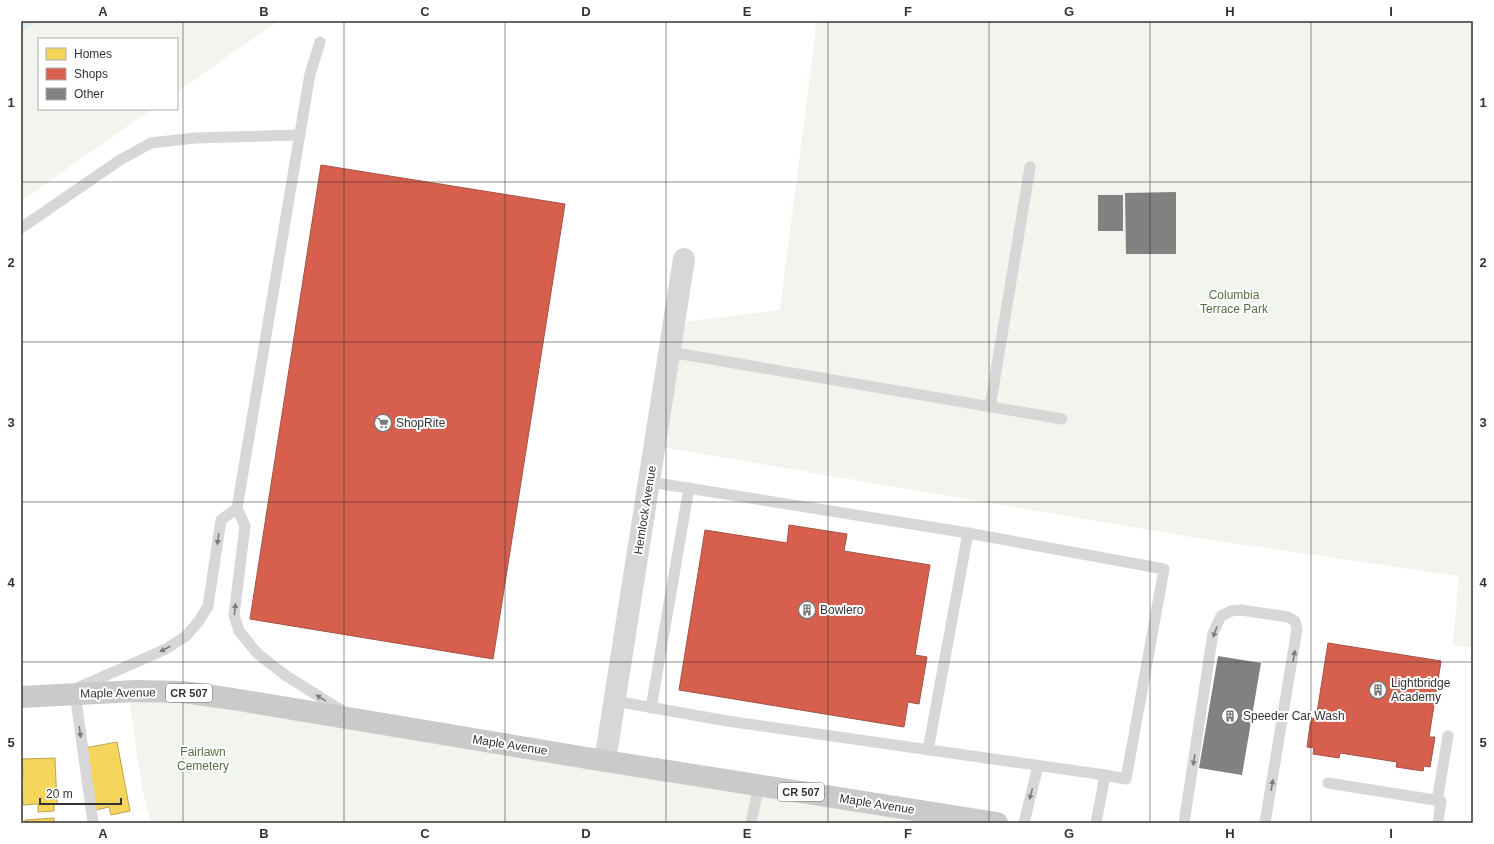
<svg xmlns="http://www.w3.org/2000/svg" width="1494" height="844" font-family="Helvetica,sans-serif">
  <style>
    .green { fill: #f1f5ed }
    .homes { fill: #f6d55c; stroke: #bca450 }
    .shops { fill: #d6604d; stroke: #a55245 }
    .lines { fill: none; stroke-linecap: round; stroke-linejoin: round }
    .stream { stroke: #ddebf3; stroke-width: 8 }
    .building { fill: #818181 }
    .lane { stroke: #d7d7d7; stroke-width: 11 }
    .street { stroke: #d7d7d7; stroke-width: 22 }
    .primary { stroke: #cacaca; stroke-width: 22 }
    .oneway { fill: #7d7d7d }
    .grid { fill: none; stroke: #333; stroke-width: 1; stroke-opacity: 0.55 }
    .labels { text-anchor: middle; stroke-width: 4; stroke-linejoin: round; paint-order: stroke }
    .shield { fill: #fff; stroke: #707070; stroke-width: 1 }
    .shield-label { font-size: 11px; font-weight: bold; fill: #333 }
    .park-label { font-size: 12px; fill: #56703f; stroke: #fff }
    .poi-label { font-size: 12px; fill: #333; stroke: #fff; text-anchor: start }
    .street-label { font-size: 12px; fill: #333; stroke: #fff }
    .neatline { fill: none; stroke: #333; stroke-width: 1.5 }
    .grid-label { font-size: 13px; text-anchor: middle; font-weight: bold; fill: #333 }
  </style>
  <rect width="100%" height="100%" fill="#fff"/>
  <g class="green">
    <path d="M21,21h257l-101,71v-53h-138v70h113l-131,92z"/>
    <path d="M813,21h660v627l-20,-3 6,-69 -262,-38 -542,-92 19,-123 106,-13 36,-282z"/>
    <path d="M128,691l869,132h-846l-9,-35z"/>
  </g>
  <g class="homes">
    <path d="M117,742l13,69 -19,4 -2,-8 -13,3 -11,-62z"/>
    <path d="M55,758l2,46h-3v7l-16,1v-8l-15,1 -1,-19h-1v-9h2l-1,-18z"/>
    <path d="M54,818v5h-29v-3z"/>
  </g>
  <g class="shops">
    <path d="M321,165l244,39 -72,455 -243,-40z"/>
    <path d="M789,525l58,9 -3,17 86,14 -15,90 12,2 -8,47 -11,-2 -4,25 -225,-37 26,-160 82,13z"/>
    <path d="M1328,643l113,18 -12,76h6l-5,30 -6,-1 -1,5 -27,-4 1,-5 -57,-9 -1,5 -26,-4 1,-6 -7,-1 4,-29 5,1z"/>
  </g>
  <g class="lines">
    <path class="stream" d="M21,27l10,-6"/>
  </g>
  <g class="building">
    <path d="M1176,192v62h-50l-1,-61z"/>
    <rect x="1098" y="195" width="25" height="36"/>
    <path d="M1218,656l43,7 -19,112 -43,-7z"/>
  </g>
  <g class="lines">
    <g class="lane">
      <path d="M320,42l-10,32 -73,434 8,18 -11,89 5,16 18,22 28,22 59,37"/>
      <path d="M21,228l99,-68 31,-17 44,-5 105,-3"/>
      <path d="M670,352l392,67"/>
      <path d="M990,407l40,-240"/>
      <path d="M650,482l318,51 -40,217"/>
      <path d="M968,533l196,36 -38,210 -21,-4"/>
      <path d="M77,688l89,-39 20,-13 13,-15 9,-15 13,-86 16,-12"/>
      <path d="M75,693l18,130"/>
      <path d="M615,701l112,20 378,54 -9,48"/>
      <path d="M651,708l38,-220"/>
      <path d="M1328,783l113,18 -3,22"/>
      <path d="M1437,801l11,-65"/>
      <path d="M751,823l8,-38"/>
      <path d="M1024,823l14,-57"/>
      <path d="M1184,823l29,-190 8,-17 10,-5 10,-1 47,7 7,4 2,8 -32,194"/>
    </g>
    <path class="street" d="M605,761l79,-502"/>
    <path class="primary" d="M21,697l115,-6 47,1 50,7 372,62 392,62"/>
  </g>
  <defs><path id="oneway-solid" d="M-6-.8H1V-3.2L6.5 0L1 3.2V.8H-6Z"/></defs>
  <g class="oneway">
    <use href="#oneway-solid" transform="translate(218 539) rotate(98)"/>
    <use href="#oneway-solid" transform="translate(235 609) rotate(-84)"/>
    <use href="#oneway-solid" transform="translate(1215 632) rotate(110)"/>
    <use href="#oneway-solid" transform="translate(165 649) rotate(152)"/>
    <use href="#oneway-solid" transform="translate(1294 656) rotate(-80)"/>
    <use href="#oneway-solid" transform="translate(321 698) rotate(-148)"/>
    <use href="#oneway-solid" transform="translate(80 732) rotate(82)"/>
    <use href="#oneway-solid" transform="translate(1194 760) rotate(99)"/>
    <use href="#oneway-solid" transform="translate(1272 785) rotate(-80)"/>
    <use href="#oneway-solid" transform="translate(1031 794) rotate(104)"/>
  </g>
  <path class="grid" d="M183,21v802M344,21v802M505,21v802M666,21v802M828,21v802M989,21v802M1150,21v802M1311,21v802M21,182h1452M21,342h1452M21,502h1452M21,662h1452"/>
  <defs>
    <symbol id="supermarket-ring" viewBox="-11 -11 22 22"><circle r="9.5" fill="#fff" stroke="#7a7a7a" stroke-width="1.5"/><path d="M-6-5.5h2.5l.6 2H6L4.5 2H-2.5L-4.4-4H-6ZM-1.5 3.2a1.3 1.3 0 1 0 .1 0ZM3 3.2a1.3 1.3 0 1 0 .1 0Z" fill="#7a7a7a"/></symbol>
    <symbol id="building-ring" viewBox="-11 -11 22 22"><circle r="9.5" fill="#fff" stroke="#7a7a7a" stroke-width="1.5"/><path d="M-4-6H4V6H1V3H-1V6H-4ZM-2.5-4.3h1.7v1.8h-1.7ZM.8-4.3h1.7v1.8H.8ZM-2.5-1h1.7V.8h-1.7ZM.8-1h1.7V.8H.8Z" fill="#7a7a7a"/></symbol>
  </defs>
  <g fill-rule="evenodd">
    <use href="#supermarket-ring" x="373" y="413" width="20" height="20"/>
    <use href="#building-ring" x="797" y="600" width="20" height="20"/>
    <use href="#building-ring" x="1368" y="680" width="20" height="20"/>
    <use href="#building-ring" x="1220" y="706" width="20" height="20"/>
  </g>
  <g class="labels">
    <g class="shield">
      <rect x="166" y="684" width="46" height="18" rx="3"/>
      <rect x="778" y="783" width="46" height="18" rx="3"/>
    </g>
    <g class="shield-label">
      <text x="189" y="697">CR 507</text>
      <text x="801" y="796">CR 507</text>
    </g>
    <g class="park-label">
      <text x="1234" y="299">Columbia<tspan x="1234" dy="14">Terrace Park</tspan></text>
      <text x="203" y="756">Fairlawn<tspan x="203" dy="14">Cemetery</tspan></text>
    </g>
    <g class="poi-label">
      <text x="396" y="427">ShopRite</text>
      <text x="820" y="614">Bowlero</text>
      <text x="1391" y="687">Lightbridge<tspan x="1391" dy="14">Academy</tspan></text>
      <text x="1243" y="720">Speeder Car Wash</text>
    </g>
    <g class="street-label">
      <text transform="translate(645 510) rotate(-81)" y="4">Hemlock Avenue</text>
      <text transform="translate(118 693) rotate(-1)" y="4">Maple Avenue</text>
      <text transform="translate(510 745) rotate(9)" y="4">Maple Avenue</text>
      <text transform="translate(877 804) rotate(9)" y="4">Maple Avenue</text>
    </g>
  </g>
  <rect width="1494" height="844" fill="none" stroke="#ffffff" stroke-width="44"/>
  <rect x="38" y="38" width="140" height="72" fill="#ffffff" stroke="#adadad"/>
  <rect x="46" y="48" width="20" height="12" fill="#f6d55c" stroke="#adadad"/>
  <text x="74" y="58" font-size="12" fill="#333333">Homes</text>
  <rect x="46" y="68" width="20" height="12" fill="#d6604d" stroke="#adadad"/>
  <text x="74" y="78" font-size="12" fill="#333333">Shops</text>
  <rect x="46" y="88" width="20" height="12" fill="#818181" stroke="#adadad"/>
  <text x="74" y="98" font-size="12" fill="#333333">Other</text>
  <path d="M40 798v6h81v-6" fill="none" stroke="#333333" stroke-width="2"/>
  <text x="46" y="798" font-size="12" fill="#333333" stroke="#ffffff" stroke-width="3" paint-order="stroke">20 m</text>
  <rect x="22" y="22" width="1450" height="800" class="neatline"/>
  <g class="grid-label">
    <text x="103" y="16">A</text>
    <text x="264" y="16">B</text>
    <text x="425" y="16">C</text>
    <text x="586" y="16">D</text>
    <text x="747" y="16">E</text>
    <text x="908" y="16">F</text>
    <text x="1069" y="16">G</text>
    <text x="1230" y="16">H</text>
    <text x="1391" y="16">I</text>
    <text x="11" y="107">1</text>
    <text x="1483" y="107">1</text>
    <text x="11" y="267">2</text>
    <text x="1483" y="267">2</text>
    <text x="11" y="427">3</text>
    <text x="1483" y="427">3</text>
    <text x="11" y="587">4</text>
    <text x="1483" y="587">4</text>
    <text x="11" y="747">5</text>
    <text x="1483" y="747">5</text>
    <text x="103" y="838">A</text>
    <text x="264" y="838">B</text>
    <text x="425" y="838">C</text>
    <text x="586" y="838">D</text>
    <text x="747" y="838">E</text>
    <text x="908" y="838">F</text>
    <text x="1069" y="838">G</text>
    <text x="1230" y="838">H</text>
    <text x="1391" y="838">I</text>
  </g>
</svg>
